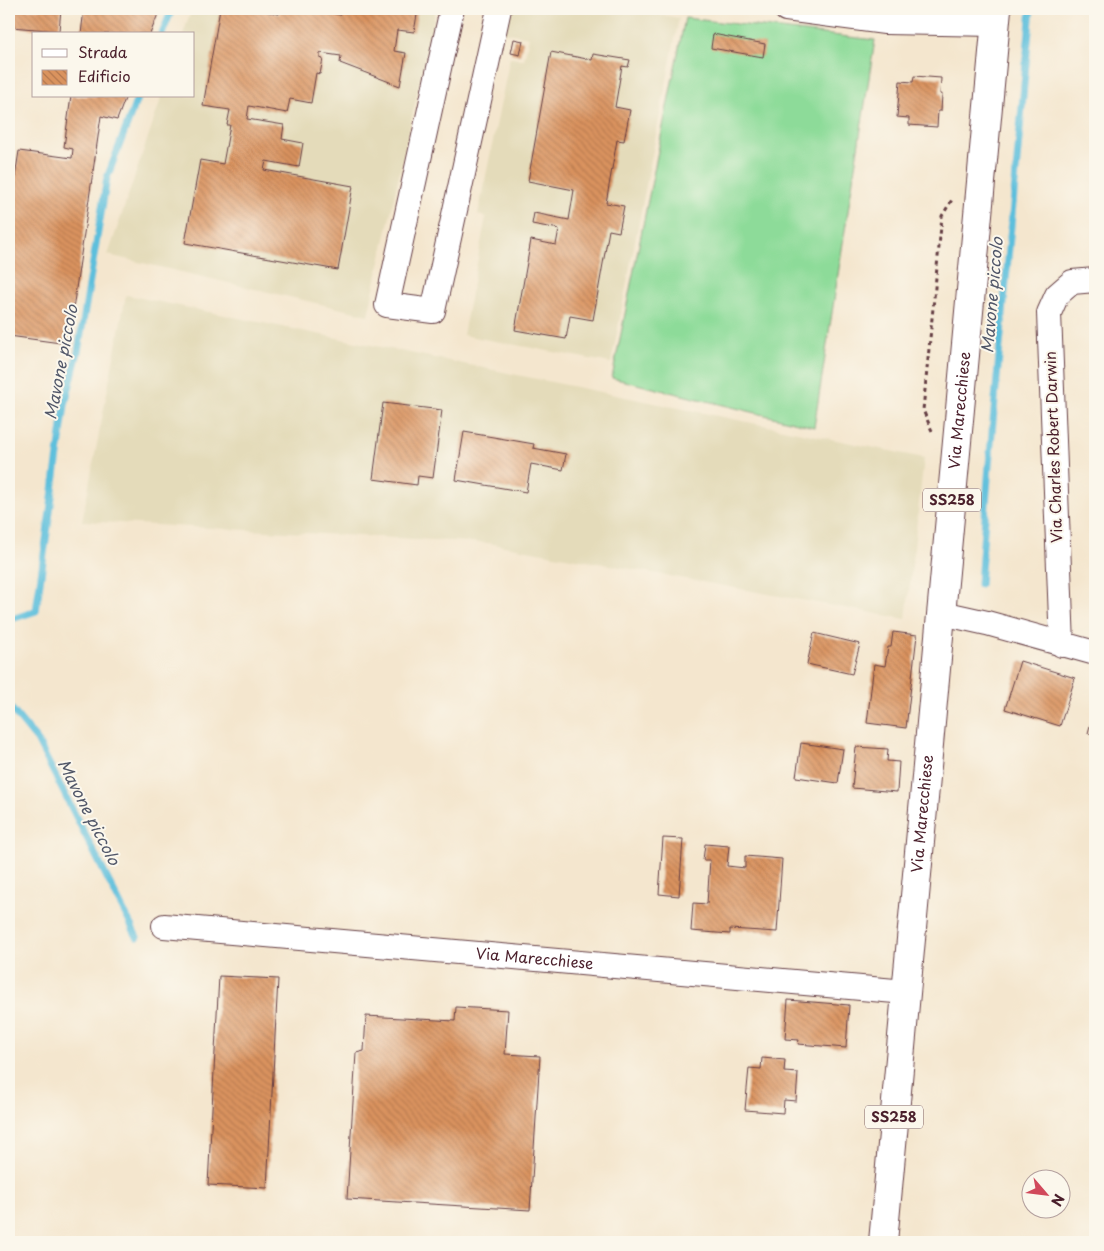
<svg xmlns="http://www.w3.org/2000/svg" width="1104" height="1251" font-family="'Playpen Sans',sans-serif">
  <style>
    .built { fill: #e4dbba }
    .pitch { fill: #8ddb99; stroke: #6c7d62 }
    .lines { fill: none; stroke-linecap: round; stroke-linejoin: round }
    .stream { stroke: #5dbfdc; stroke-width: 7 }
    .building { fill: url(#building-back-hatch) }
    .minor-casing { stroke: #643d43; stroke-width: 26 }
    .primary-casing { stroke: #643d43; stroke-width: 30 }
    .path { stroke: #643d43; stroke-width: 3; stroke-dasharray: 4 4; stroke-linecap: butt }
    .minor { stroke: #fff; stroke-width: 24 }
    .primary { stroke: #fff; stroke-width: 28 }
    .labels { text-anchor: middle; stroke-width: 4; stroke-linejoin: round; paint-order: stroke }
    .shield { fill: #fbf7ec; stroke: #7f6065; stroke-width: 1 }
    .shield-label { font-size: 14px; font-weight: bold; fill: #4a1f2b }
    .street-label { font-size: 15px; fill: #4a1f2b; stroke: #fbf7ec }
    .water-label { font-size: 16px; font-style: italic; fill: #515769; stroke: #fbf7ec }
  </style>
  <defs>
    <pattern id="building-back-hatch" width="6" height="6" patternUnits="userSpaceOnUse" patternTransform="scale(1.25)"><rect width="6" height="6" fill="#da935e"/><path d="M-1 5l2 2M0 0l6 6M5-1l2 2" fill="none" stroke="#b3774e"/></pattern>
  </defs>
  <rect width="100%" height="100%" fill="#fbf7ec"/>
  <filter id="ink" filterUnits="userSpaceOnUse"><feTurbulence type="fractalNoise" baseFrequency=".02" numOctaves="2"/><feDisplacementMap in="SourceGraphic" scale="10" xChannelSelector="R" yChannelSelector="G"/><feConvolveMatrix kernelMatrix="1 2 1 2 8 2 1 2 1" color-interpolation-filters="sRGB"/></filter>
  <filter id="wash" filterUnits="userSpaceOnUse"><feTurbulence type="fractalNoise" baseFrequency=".0096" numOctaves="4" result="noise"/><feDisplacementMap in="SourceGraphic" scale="20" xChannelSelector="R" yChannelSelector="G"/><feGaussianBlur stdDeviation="1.12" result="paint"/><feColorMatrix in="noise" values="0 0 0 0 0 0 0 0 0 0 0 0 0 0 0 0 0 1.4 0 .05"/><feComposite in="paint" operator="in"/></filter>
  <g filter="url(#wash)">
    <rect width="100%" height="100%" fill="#f4e6ce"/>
    <g class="built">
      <path d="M192,9h244l-68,306 -260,-60 54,-159h32v-62h-11z"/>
      <path d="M507,9h125l47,9 -68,345 -148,-28 23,-118 -8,-2 32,-158 14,3 5,-23 -26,-5z"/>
      <path d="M126,295l798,163 -18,161 -418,-76 -406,-22z"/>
    </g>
    <path class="pitch" d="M685,18l190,22 -61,387 -202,-49z"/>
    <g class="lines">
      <g class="stream">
        <path d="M162,34l10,-25"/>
        <path d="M980,584l9,-119 42,-456"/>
        <path d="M9,620l27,-9 29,-206 13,-53 29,-174 31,-82"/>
        <path d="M9,706l28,34 100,197"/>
      </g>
    </g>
    <g id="blocks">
      <g class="building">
        <path d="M12,9h49l-2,22 -48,-4z"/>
        <path d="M84,9h76l-10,25h-69z"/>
        <path d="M220,9h40v1l19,4 1,-5h27l34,6 1,-6h76l-4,23 -17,-2 -3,21 12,2 -6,33 -60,-23 1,-7 -21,-3v5l3,1 -3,15 -4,-1 -5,30 -21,-4 -3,14 -38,-7 -2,13 37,6 -2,14 21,4 -4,24 -33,-6 -2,9 89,16 -15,84 -153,-27 15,-83 23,4 7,-39h-3l3,-15 -27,-4z"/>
        <path d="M713,34l52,10 -2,13 -52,-9z"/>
        <path d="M514,39l9,2 -3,14 -9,-2z"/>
        <path d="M551,52l41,8 1,-6 37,6 -2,7 -6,-1 -7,41 15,3 -6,31 -7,-1 -11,63 18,3 -5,26 -10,-2 -16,90 -23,-4 -4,23 -51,-9 16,-90 25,5 3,-16 -27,-5 2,-11 35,7 5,-30 -46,-9z"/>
        <path d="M914,76l27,2 -1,16h2l-1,17h-3l-1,16 -28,-2v-7l-12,-1 3,-36 13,1z"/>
        <path d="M71,96h55l-9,24 -16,-4 -33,228 -59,-8v-120l10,-65 53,7 1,-9 -9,-2z"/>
        <path d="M383,403l59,7 -9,68 -15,-2 -1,9 -44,-6z"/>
        <path d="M464,432l70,12 -1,4 33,6 -3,16 -32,-6 -5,28 -70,-12z"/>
        <path d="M893,632l24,3 -11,93 -39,-5 7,-59 11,2 3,-19h3z"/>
        <path d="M814,633l46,11 -8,30 -45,-10z"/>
        <path d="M1020,661l55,17 -15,48 -55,-17z"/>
        <path d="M1095,707v29l-7,-3z"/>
        <path d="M801,743l42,6 -5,34 -42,-6z"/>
        <path d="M856,747l32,2 -1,12 12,1 -2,30 -45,-4z"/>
        <path d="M663,838l20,1 -4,57 -20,-2z"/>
        <path d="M705,844l24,2 -2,20 18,2v-12l37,3 -5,73 -47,-3v5l-39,-3 2,-28 14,1 3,-44h-7z"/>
        <path d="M219,976l59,3 -11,209 -59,-3z"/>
        <path d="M788,1000l61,5 -3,43 -48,-4 1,-4 -14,-1z"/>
        <path d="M456,1007l52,3 -3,44 35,2 -10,154 -183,-11 9,-146 8,-2 2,-35 89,5z"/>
        <path d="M762,1058l23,2 -1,12 14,1 -2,28 -12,-1 -1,13 -38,-3 4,-42 12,1z"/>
      </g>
    </g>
  </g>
  <g filter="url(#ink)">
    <use href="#blocks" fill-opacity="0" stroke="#643d43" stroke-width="1"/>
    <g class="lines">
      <defs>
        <g id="minor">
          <path d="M452,9l-65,296 46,6 66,-302"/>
          <path d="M786,9l99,13 111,2"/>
          <path d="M942,613l45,10 108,30"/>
          <path d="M1062,645l-13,-332 8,-18 15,-13 23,-2"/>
          <path id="s1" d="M164,926l742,66"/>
        </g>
        <g id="primary">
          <path id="s2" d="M883,1242l114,-1233"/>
        </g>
      </defs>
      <use href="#minor" class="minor-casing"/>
      <use href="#primary" class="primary-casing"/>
      <path class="path" d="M932,431l-9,-21 19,-194 11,-18"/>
      <use href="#minor" class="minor"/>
      <use href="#primary" class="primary"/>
    </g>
  </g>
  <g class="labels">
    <g class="shield">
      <rect x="923" y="488.5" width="58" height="23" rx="4"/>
      <rect x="865" y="1105.5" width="58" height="23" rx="4"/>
    </g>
    <g class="shield-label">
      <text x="952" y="505">SS258</text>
      <text x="894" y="1122">SS258</text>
    </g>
    <g class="street-label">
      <text dy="5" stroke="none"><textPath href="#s2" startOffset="835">Via Marecchiese</textPath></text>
      <text transform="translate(1054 447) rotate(-92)" y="5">Via Charles Robert Darwin</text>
      <text dy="5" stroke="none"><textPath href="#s2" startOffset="430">Via Marecchiese</textPath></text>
      <text dy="5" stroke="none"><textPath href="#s1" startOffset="372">Via Marecchiese</textPath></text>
    </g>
    <g class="water-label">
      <text transform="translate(992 295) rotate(-85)" y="6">Mavone piccolo</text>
      <text transform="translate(61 362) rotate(-79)" y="6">Mavone piccolo</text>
      <text transform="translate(89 812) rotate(63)" y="6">Mavone piccolo</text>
    </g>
  </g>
  <rect width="1104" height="1251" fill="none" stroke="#fbf7ec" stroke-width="30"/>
  <rect x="32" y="32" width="162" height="65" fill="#fbf7ec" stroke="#b4a19f"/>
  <rect x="42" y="49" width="25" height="8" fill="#ffffff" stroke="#b4a19f"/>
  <text x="78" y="58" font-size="15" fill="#4a1f2b">Strada</text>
  <rect x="42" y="70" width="25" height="15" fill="url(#building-back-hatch)" stroke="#b4a19f"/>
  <text x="78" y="82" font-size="15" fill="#4a1f2b">Edificio</text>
  <g transform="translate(1046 1194) rotate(118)"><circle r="24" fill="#fbf7ec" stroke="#b4a19f"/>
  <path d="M0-4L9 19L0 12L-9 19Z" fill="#d1495b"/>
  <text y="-8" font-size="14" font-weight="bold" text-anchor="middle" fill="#4a1f2b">N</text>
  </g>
</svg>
